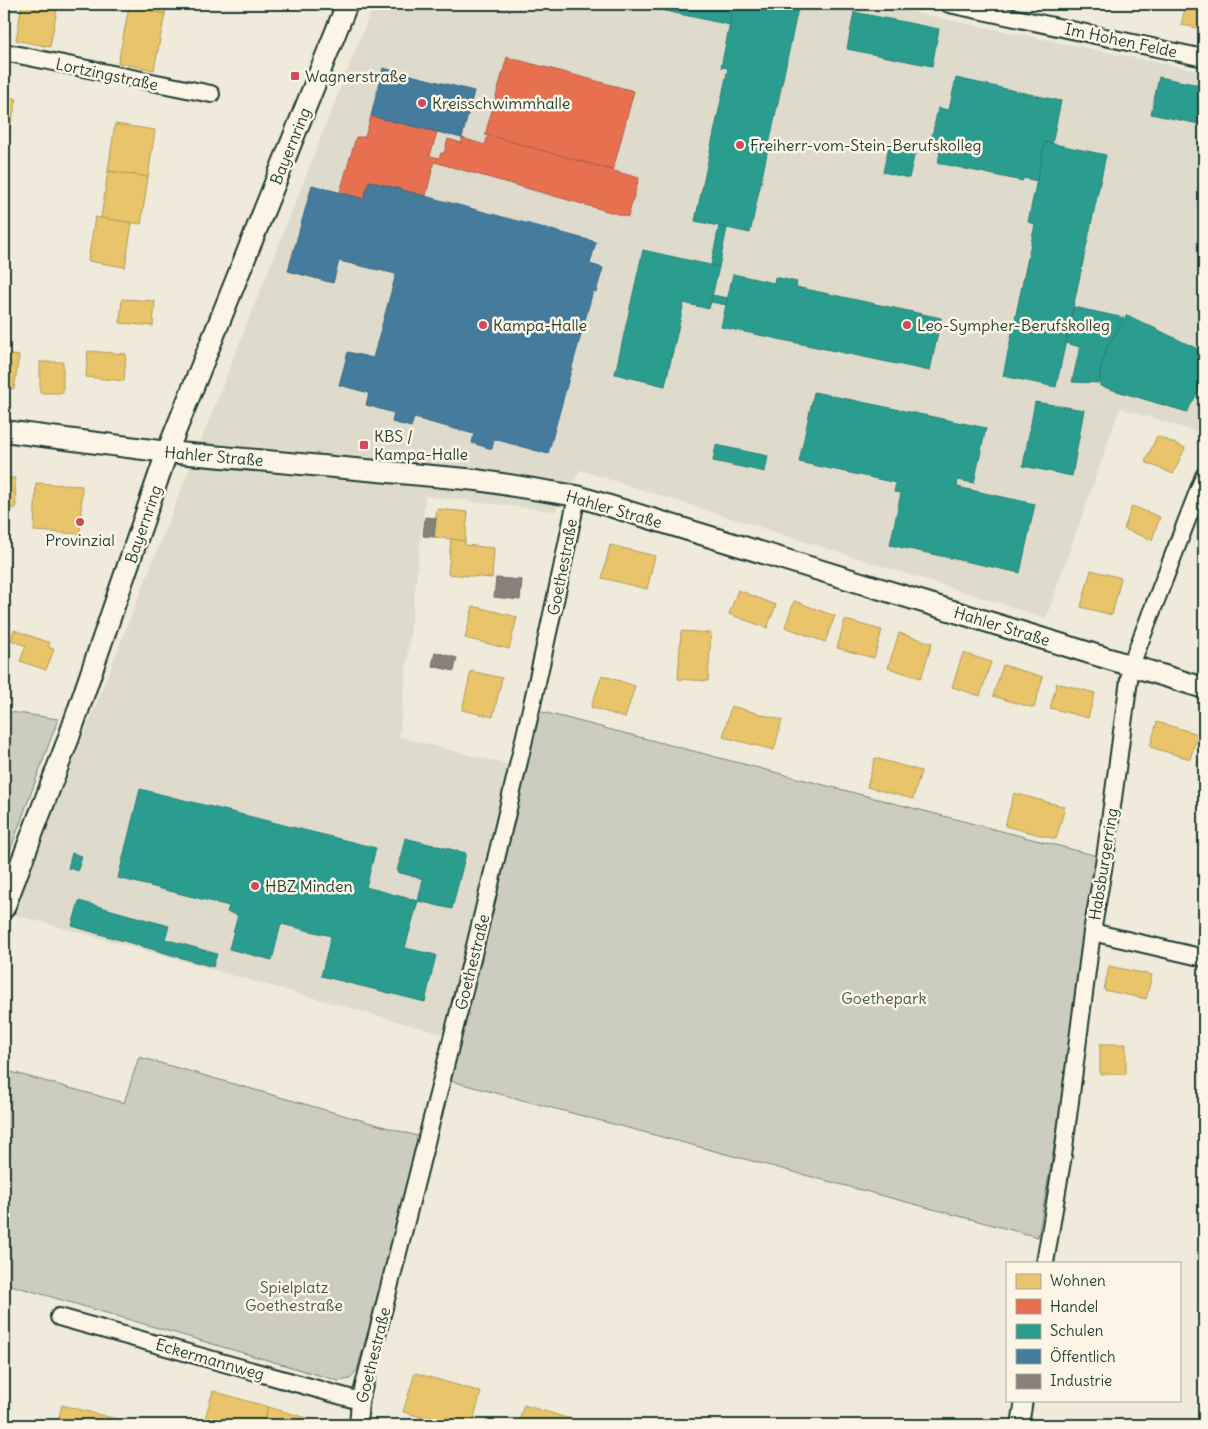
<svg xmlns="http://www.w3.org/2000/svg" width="1208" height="1429" font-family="Delius,sans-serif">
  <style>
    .built { fill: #dedbcc }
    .green { fill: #cccdbf; stroke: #76857a }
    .homes { fill: #e9c46a; stroke: #ac9c5a }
    .shops { fill: #e76f51; stroke: #ab6048 }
    .schools { fill: #2a9d8f; stroke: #278074 }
    .public { fill: #457b9d; stroke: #3a687e }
    .industry { fill: #8a817c; stroke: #6a6d66 }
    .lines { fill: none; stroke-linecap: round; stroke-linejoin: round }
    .minor-casing { stroke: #1f3d34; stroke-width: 20 }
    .tertiary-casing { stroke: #1f3d34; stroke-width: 24 }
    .minor { stroke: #fcf5e5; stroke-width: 16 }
    .tertiary { stroke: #fcf5e5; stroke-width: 20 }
    .poi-dot { fill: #d1495b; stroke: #fcf5e5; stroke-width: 2 }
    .labels { text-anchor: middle; stroke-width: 5; stroke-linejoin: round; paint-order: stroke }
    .street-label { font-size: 16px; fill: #1f3d34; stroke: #fcf5e5 }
    .poi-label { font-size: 16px; fill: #1f3d34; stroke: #fcf5e5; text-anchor: start }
    .park-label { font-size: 16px; fill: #425a50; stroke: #fcf5e5 }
  </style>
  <rect width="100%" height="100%" fill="#efeada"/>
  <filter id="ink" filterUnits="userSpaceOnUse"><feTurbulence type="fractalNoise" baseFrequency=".02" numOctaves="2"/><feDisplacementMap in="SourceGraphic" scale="10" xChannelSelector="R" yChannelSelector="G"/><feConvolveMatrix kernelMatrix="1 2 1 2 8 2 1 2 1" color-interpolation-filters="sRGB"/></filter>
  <g filter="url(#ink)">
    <path class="built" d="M374,4h498l332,68v362l-84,-26 -74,210 -466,-148 -25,41 -130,-15 -26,241 114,29 -63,270 -437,-122z"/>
    <g class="green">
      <path d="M4,711l54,8 -54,148z"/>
      <path d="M539,711l566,147 -67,379 -587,-156z"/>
      <path d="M139,1057l285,81 -67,232 -7,9 -11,2 -335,-98v-213l120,33z"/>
    </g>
    <g class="homes">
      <path d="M22,4h36l-8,43 -34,-7z"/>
      <path d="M129,4h38l-2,10 -36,-7z"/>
      <path d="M1186,4h18v25l-23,-4z"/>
      <path d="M129,7l36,7 -11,56 -36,-7z"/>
      <path d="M4,96l13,3 -11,45h-2z"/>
      <path d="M115,124l40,6 -7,47 -40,-6z"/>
      <path d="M108,171l40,6 -7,47 -40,-6z"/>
      <path d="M4,192l6,1 -6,30z"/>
      <path d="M95,217l37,6 -7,44 -37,-6z"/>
      <path d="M122,299l33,2 -2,25 -33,-3z"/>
      <path d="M88,351l38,3 -2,27 -38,-4z"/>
      <path d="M4,354l15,2 -5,33 -10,-1z"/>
      <rect x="40" y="362" width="23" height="31"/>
      <path d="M1157,436l28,12 -12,26 -28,-12z"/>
      <path d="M4,478h11l1,30h-12z"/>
      <path d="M36,483l46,3 -2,48 -46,-3z"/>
      <path d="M1132,506l28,11 -8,23 -28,-11z"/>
      <path d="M437,509l31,3 -3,29 -31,-4z"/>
      <path d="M451,539l14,2v4l29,3 -2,30 -44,-4z"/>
      <path d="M610,545l45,11 -8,33 -45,-11z"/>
      <path d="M1091,570l30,8 -9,37 -31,-8z"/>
      <path d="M738,590l38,15 -9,23 -38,-14z"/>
      <path d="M794,601l41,15 -10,26 -40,-15z"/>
      <path d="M473,606l44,11 -8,32 -44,-11z"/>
      <path d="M845,620l37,10 -8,28 -37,-10z"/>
      <path d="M14,630l36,13 -2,4 6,2 -8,21 -26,-9 6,-15 -15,-6z"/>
      <path d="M681,631l30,2 -3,48 -30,-2z"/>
      <path d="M899,633l33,10 -11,35 -33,-10z"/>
      <path d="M963,653l28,9 -11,34 -28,-9z"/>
      <path d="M1003,665l40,12 -9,31 -41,-12z"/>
      <path d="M471,671l31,7 -9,39 -31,-7z"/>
      <path d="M602,675l33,11 -10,32 -34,-11z"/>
      <path d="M1057,683l38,10 -7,25 -38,-10z"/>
      <path d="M731,706l51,14 -8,30 -51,-13z"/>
      <path d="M1157,722l41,12 -8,25 -40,-12z"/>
      <path d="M1204,735v33l-7,-2z"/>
      <path d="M875,758l46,13 -8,28 -46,-12z"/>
      <path d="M1014,793l51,14 -9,32 -51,-13z"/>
      <path d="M1109,966l43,9 -6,24 -42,-9z"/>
      <rect x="1100" y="1044" width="26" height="30"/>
      <path d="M415,1373l66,19 -9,33h-23l-46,-13z"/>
      <path d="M213,1391l55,16 -5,18h-60z"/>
      <path d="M62,1405l78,20h-83z"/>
      <path d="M524,1405l53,16 -1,4h-58z"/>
      <path d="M268,1407l56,16v2h-61z"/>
    </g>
    <g class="shops">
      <path d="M507,57l127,34 -21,79 -128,-35z"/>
      <path d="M371,116l66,16 -7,24 9,2 2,-5h3l4,-14 14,4v-5l23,7 3,-10 151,43 -11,39 -194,-55 -8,34 -57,-15 -5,18 -24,-7 16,-55h9z"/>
    </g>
    <g class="schools">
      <path d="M638,4h96l-4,21 -92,-20z"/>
      <path d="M734,4h65l-49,229 -55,-12 33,-153 -7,-1z"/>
      <path d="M854,12l85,17 -7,37 -85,-17z"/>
      <path d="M1159,77l45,9v39l-53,-11z"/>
      <path d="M956,78l105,23 -9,43 -7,-2 -8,39 -13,-3 -2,3 -84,-18 2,-11 -11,-2 9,-42 11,2z"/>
      <path d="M1045,142l61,13 -50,232 -53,-11 32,-152 -7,-2z"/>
      <path d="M889,146l26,6 -6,26 -26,-6z"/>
      <path d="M719,226l8,2 -8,39 -8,-2z"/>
      <path d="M643,250l76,17 -10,42 -25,-6 -19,83 -50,-12z"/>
      <path d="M733,274l41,9 1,-6 22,5 -1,5 145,31 -11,53 -209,-44z"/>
      <path d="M712,295l16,3 -2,7 -15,-3z"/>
      <path d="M1074,307l50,11 -17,29 -7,25v11l-28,-1 8,-35 -14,-4z"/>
      <path d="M1127,315l77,37v29l-17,31 -87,-26v-14l7,-25z"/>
      <path d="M814,392l172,36 -12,55 -16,-3 -1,7 78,17 -15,69 -130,-28 11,-52 -7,-1 2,-9 -97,-21z"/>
      <path d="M1035,402l49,8 -12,66 -49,-10z"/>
      <path d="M716,445l52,11 -3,16 -52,-11z"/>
      <path d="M140,789l236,59 -10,39 52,14 -13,47 31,7 -11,47 -104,-26 10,-40 -50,-12 -9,36 -43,-11 9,-34 -11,-3 2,-6 -111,-28z"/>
      <path d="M405,838l61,15 -14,56 -34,-8 5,-22 -26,-7z"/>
      <path d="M72,853l10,3 -4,15 -10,-3z"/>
      <path d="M79,901l90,25 -4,13 52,15 -4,13 -141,-41z"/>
    </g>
    <g class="public">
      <path d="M383,68l91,23 -12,47 -91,-22z"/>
      <path d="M369,181l227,61 -6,22 13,4 -7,24 -3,-1 -45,163 -54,-15 -2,10 -20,-6 2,-9 -60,-16 -3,9 -19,-5 2,-9 -28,-8 3,-12 -30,-8 9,-33 25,6 23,-84 -57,-13 -6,22 -45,-12 24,-86 52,14z"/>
    </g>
    <g class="industry">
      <path d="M425,517l11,1 -2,19 -11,-1z"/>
      <path d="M496,578l26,2 -2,20 -26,-3z"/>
      <path d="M435,652l22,6 -3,13 -22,-5z"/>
    </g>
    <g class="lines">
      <defs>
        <g id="minor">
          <path d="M949,4l255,54"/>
          <path d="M4,52l207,42"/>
          <path d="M1092,932l112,26"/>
          <path d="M1045,1263l18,-108 29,-223 13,-74 26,-193 73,-189"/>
          <path d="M59,1317l301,84"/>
          <path d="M358,1425l2,-24c77,-301 155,-601 217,-905"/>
          <path d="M1020,1425l4,-25"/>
        </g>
        <g id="tertiary">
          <path d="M4,431l163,21 310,28 100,16 627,192"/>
          <path d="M4,908l64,-168 99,-288 180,-448"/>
        </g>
      </defs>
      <use href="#minor" class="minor-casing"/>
      <use href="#tertiary" class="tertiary-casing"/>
      <use href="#minor" class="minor"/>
      <use href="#tertiary" class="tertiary"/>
    </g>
  </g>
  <g class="poi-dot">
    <rect x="290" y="71" width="10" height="10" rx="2.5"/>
    <circle cx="422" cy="103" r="5"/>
    <circle cx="740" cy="145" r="5"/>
    <circle cx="483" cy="325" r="5"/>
    <circle cx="907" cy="325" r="5"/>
    <rect x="359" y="440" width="10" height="10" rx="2.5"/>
    <circle cx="80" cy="522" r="5"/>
    <circle cx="255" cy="886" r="5"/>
  </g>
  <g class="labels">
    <g class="street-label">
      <text transform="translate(1121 40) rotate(12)" y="6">Im Hohen Felde</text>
      <text transform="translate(107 74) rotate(12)" y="6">Lortzingstraße</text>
      <text transform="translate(290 146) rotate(-68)" y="6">Bayernring</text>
      <text transform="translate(214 456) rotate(5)" y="6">Hahler Straße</text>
      <text transform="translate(614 509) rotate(16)" y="6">Hahler Straße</text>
      <text transform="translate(143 524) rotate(-71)" y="6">Bayernring</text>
      <text transform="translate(562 567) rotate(-79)" y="6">Goethestraße</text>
      <text transform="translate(1002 626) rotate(17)" y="6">Hahler Straße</text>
      <text transform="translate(1103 864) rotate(-81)" y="6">Habsburgerring</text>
      <text transform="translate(472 962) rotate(-76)" y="6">Goethestraße</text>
      <text transform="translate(373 1355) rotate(-76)" y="6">Goethestraße</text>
      <text transform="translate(210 1359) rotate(16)" y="6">Eckermannweg</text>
    </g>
    <g class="poi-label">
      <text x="305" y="82">Wagnerstraße</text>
      <text x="432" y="109">Kreisschwimmhalle</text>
      <text x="750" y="151">Freiherr-vom-Stein-Berufskolleg</text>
      <text x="493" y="331">Kampa-Halle</text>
      <text x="917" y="331">Leo-Sympher-Berufskolleg</text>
      <text x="374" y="442">KBS /<tspan x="374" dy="18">Kampa-Halle</tspan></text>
      <text x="80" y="546" text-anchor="middle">Provinzial</text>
      <text x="265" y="892">HBZ Minden</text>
    </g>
    <g class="park-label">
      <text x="884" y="1004">Goethepark</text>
      <text x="294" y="1293">Spielplatz<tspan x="294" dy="18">Goethestraße</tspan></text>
    </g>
  </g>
  <rect width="1208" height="1429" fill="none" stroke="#fcf5e5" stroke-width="20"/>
  <rect x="10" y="10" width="1188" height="1409" fill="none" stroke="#1f3d34" stroke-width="2" filter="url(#ink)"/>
  <rect x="1006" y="1262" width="175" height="140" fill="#fcf5e5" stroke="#a4ab9e"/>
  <rect x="1016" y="1274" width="25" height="15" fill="#e9c46a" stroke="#a4ab9e"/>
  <text x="1050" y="1286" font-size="15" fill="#1f3d34">Wohnen</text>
  <rect x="1016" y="1299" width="25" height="15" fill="#e76f51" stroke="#a4ab9e"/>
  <text x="1050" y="1312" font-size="15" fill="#1f3d34">Handel</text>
  <rect x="1016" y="1324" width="25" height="15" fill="#2a9d8f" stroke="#a4ab9e"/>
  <text x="1050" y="1336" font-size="15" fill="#1f3d34">Schulen</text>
  <rect x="1016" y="1349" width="25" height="15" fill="#457b9d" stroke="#a4ab9e"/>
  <text x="1050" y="1362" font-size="15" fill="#1f3d34">Öffentlich</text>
  <rect x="1016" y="1374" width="25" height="15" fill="#8a817c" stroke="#a4ab9e"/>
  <text x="1050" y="1386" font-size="15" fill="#1f3d34">Industrie</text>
</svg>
